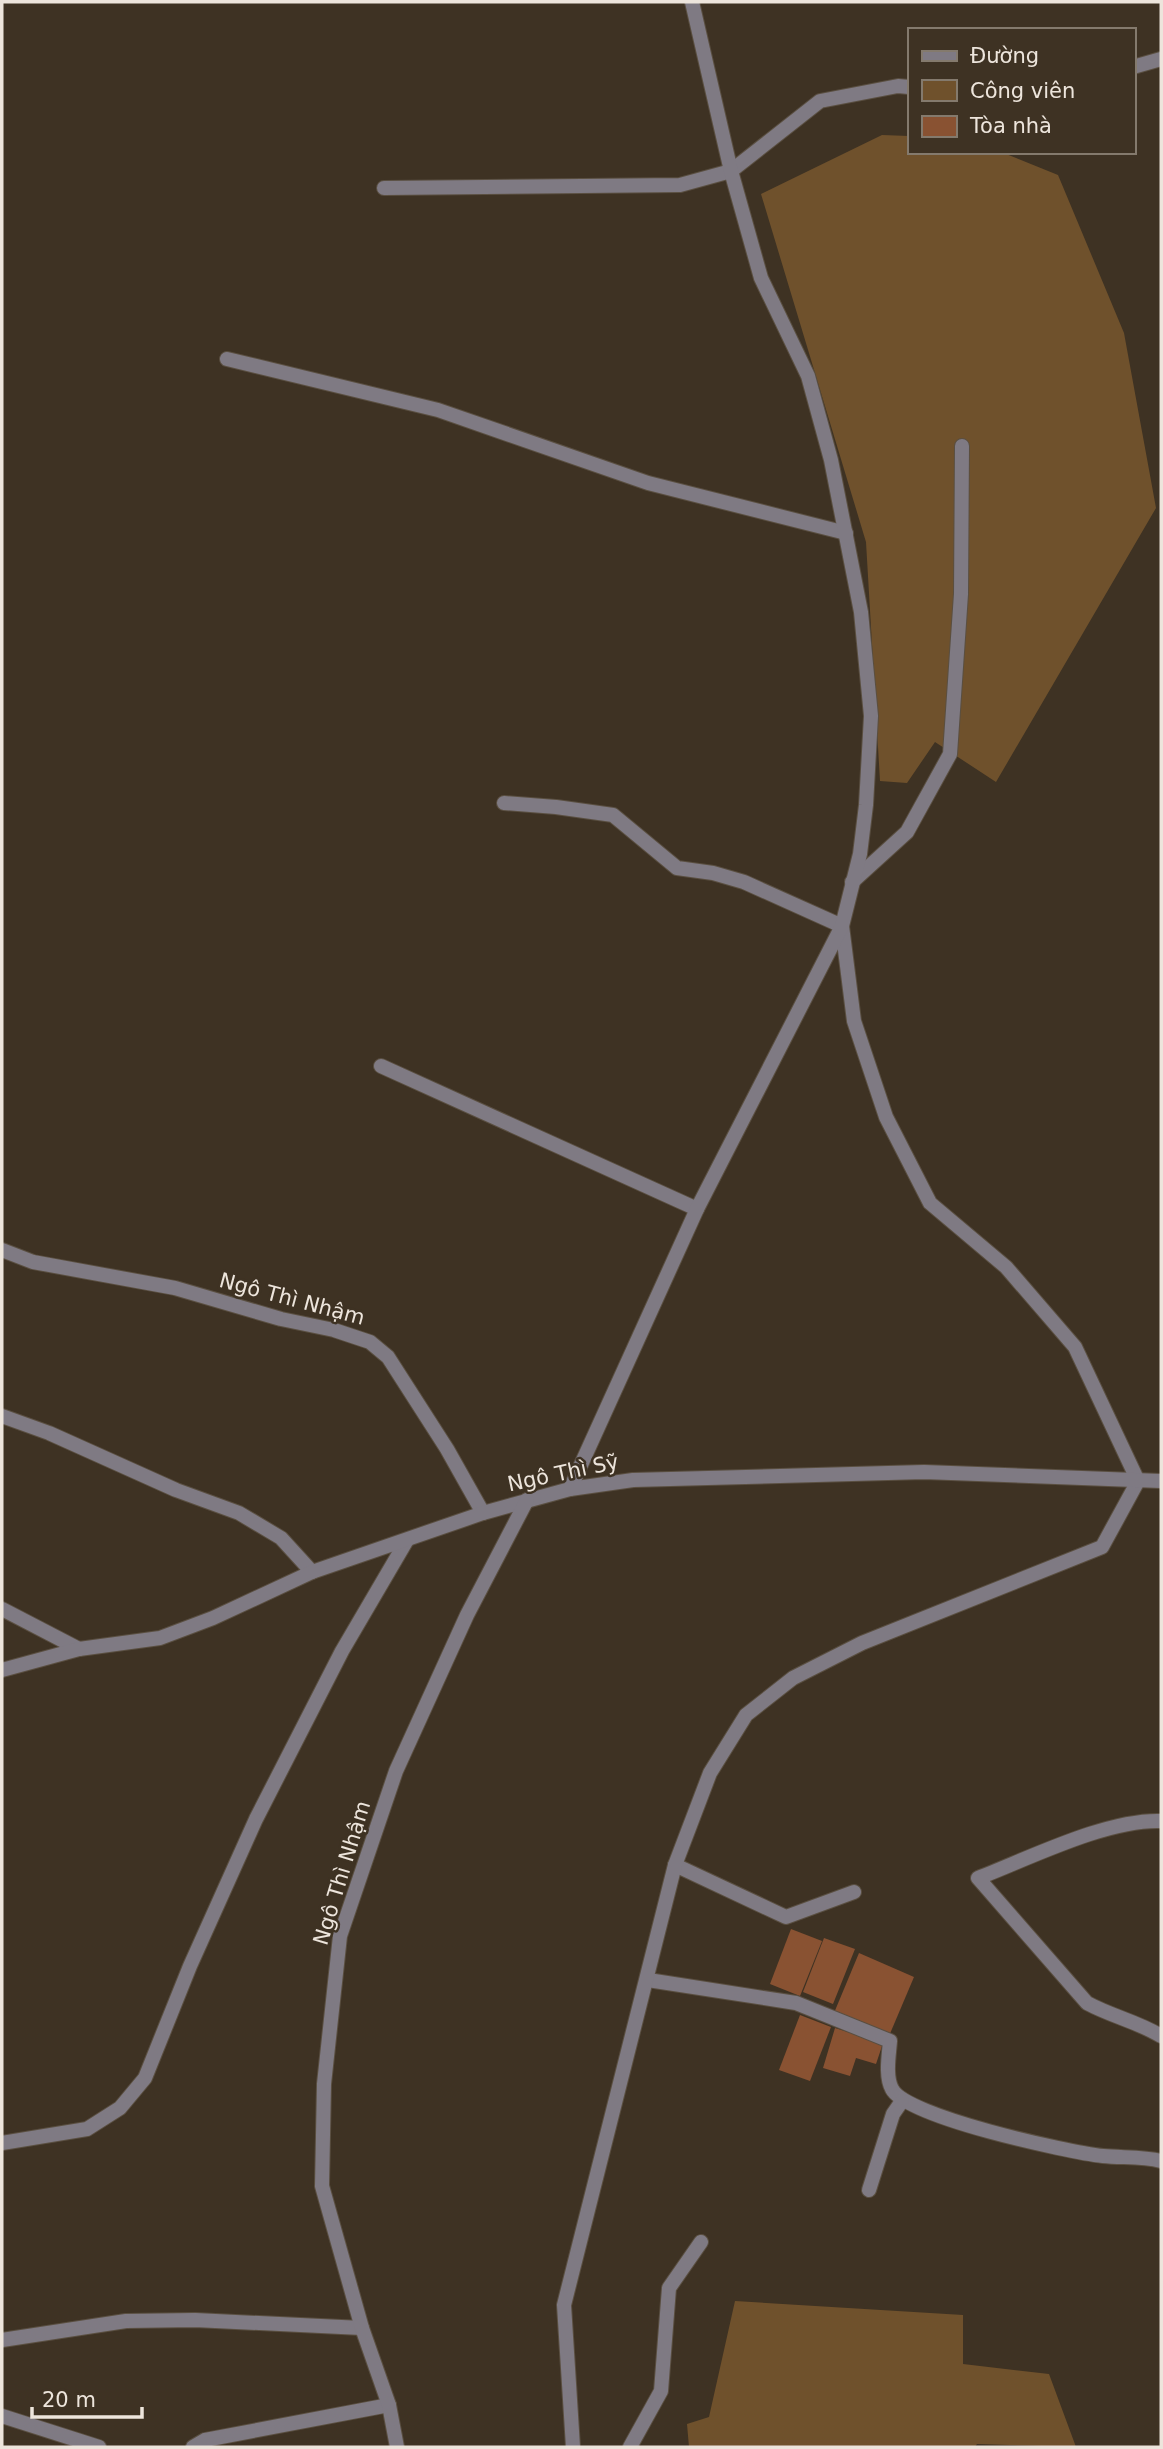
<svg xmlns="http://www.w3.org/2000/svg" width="1163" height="2449" font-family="'DejaVu Sans',sans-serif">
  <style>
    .green { fill: #6f512c }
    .building { fill: #895232 }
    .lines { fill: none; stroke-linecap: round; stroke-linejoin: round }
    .lane-casing { stroke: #5a4f41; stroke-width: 16 }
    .street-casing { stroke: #5a4f41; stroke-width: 16 }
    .lane { stroke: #7f7a83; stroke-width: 14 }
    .street { stroke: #7f7a83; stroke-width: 14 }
    .labels { text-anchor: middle; stroke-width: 5; stroke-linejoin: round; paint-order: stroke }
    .street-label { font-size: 21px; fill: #ede5dc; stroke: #3e3223 }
  </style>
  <rect width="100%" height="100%" fill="#3e3223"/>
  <g class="green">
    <path d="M882,135l27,1v16h92l57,23 66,158 32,175 -160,274 -61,-40 -28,41 -27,-2 -14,-239 -105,-348z"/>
    <path d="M735,2301l228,14v49l86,10 27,73 -99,-3 -2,3h-286l-2,-23 22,-7z"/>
  </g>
  <g class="building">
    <path d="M791,1929l31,12 -22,55 -30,-12z"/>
    <path d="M824,1938l31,11 -22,55 -30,-12z"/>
    <path d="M859,1953l55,24 -25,59 -55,-23z"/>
    <path d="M800,2015l31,12 -21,54 -31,-11z"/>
    <path d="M835,2028l48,15 -7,21 -20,-6 -6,18 -27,-8z"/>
  </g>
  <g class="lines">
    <defs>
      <g id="lane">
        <path d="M1133,67l28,-8"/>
        <path d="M384,188l296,-3 51,-14 89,-70 78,-15 11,1"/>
        <path d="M227,359l211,51 210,73 198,50"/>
        <path d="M504,803l52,4 57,8 64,53 36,5 31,9 98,44"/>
        <path d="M852,882l55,-50 43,-78 11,-160 1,-148"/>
        <path d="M2,1250l31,12 142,26 106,31 53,11 36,12 18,15 59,92 36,64"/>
        <path d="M1161,1821c-54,-2 -131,37 -183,57l109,125c26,14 49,18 74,33"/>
        <path d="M675,1865l111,52 68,-25"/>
        <path d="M648,1980l148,23 94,38c-1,14 -5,35 2,48 14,28 176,63 211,67 19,2 39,0 58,5"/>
        <path d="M2,2143l85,-14 33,-21 25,-30 45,-112 66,-147 86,-168 65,-111"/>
        <path d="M869,2190l24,-76 9,-13"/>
        <path d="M2,2340l124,-19 69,-1 167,8"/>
        <path d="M2,2416l97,31"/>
        <path d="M573,2447l-9,-142 111,-440 35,-92 36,-58 47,-37 69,-35 240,-96 36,-66"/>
        <path d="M630,2447l31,-56 8,-103 32,-46"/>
      </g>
      <g id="street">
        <path d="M842,926l12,95 32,96 44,86 76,64 69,80 63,134"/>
        <path d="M381,1066l316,143"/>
        <path d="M2,1416l47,17 127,57 63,23 42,25 31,34"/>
        <path d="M570,1489l127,-280 145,-283 18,-72 6,-49 5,-89 -10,-104 -30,-152 -23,-84 -47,-98 -30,-107 -39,-169"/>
        <path d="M2,1609l77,40"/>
        <path d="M2,1670l77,-21 81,-11 53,-20 99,-46 171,-59 87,-24 63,-9 291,-8 237,9"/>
        <path d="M193,2447l12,-7 184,-35"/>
        <path d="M397,2447l-8,-42 -27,-77 -40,-142 2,-102 16,-148 56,-165 71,-156 60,-115"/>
      </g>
    </defs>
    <use href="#lane" class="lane-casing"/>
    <use href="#street" class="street-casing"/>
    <use href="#lane" class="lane"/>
    <use href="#street" class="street"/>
  </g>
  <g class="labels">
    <g class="street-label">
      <text transform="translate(292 1299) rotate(15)" y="7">Ngô Thì Nhậm</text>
      <text transform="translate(563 1473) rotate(-12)" y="7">Ngô Thì Sỹ</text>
      <text transform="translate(342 1873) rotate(-73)" y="7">Ngô Thì Nhậm</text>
    </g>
  </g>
  <rect width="1163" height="2449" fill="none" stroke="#ede5dc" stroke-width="7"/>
  <rect x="908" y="28" width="228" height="126" fill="#3e3223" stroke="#847a6d" stroke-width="2"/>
  <rect x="922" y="51" width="35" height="10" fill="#7f7a83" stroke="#847a6d" stroke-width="2"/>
  <text x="970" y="63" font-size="21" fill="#ede5dc">Đường</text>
  <rect x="922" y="80" width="35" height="21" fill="#6f512c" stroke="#847a6d" stroke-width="2"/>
  <text x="970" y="98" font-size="21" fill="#ede5dc">Công viên</text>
  <rect x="922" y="116" width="35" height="21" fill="#895232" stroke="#847a6d" stroke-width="2"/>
  <text x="970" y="133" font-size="21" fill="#ede5dc">Tòa nhà</text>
  <path d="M32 2407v10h110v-10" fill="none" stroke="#ede5dc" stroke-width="3.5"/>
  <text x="42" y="2407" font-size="21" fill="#ede5dc" stroke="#3e3223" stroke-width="5" paint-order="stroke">20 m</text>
</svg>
